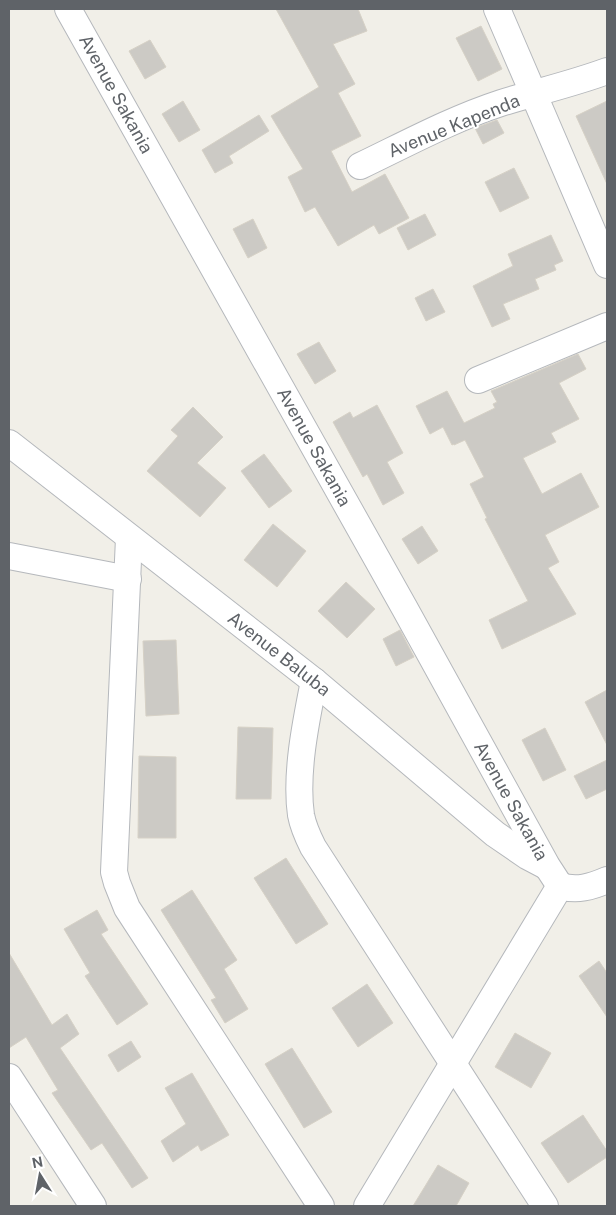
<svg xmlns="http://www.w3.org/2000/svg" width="616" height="1215" font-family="'Public Sans',sans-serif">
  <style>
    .building { fill: #cccac5; stroke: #d6d1c6 }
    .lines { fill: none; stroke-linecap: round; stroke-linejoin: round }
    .minor-casing { stroke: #b5b8bc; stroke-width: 28 }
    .minor { stroke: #fff; stroke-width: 26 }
    .labels { text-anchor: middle; stroke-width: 4; stroke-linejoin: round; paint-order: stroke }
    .street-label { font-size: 18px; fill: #5f6368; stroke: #fff }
  </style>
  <rect width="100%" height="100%" fill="#f1efe8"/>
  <g class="building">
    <path d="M276,9h82l9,22 -34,13 22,40 -17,9 23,43 -30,15 21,41 33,-18 24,44 -30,16 -5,-9 -36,21 -23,-39 -10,5 -17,-35 15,-8 -32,-53 48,-29z"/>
    <path d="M481,26l21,43 -24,12 -22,-43z"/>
    <path d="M150,40l16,27 -21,12 -16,-28z"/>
    <path d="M183,101l17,29 -21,12 -17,-28z"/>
    <path d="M607,101v83l-31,-68z"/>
    <path d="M259,115l10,16 -40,25 4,7 -18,10 -13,-23z"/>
    <path d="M497,120l7,13 -21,11 -8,-16z"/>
    <path d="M514,168l15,30 -29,14 -15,-30z"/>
    <path d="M425,214l11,21 -28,15 -11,-22z"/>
    <path d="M253,219l14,29 -19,10 -15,-29z"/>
    <path d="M551,235l12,26 -9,4 2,5 -21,9 4,10 -36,15 7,15 -18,8 -19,-41 40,-20 -5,-12z"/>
    <path d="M433,289l12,23 -19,9 -11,-23z"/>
    <path d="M319,342l17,29 -21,13 -18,-30z"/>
    <path d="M578,354l8,15 -27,14 20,36 -28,14 5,9 -33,16 19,36 39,-21 18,34 -54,28 14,27 -11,6 28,46 -74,35 -13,-29 39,-19 -43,-82 2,-1 -17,-34 14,-7 -19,-37 -11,5v-1l-2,1 -9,-18 -13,7 -14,-28 31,-15 17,32 31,-15 -2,-4 4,-2 -6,-11z"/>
    <path d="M377,405l26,48 -16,9 17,31 -21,12 -16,-31 -4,3 -30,-55 17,-10 3,6z"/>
    <path d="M193,407l30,30 -26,26 29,25 -26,29 -53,-46 31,-35 -7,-6z"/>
    <path d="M264,454l28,37 -23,17 -28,-37z"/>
    <path d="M273,524l33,27 -29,36 -33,-27z"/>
    <path d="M422,526l16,25 -20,13 -16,-25z"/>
    <path d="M346,582l29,27 -28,29 -29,-27z"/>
    <path d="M400,630l14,27 -18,9 -13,-27z"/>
    <path d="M176,640l3,74 -33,2 -3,-75z"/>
    <path d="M607,690v55l-22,-43z"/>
    <path d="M238,727l35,1 -2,71h-35z"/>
    <path d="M545,728l21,42 -23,11 -21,-41z"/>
    <path d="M139,756l37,1v81h-38z"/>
    <path d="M607,760v29l-21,10 -12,-23z"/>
    <path d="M286,858l42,66 -32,20 -42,-66z"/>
    <path d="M192,890l45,70 -13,9 24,40 -23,14 -14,-23 5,-2 -55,-88z"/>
    <path d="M97,910l11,20 -7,4 47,70 -31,21 -32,-49 5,-3 -26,-44z"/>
    <path d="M9,953l43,72 15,-11 12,20 -19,14 88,130 -16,10 -30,-45 -11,7 -39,-57 6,-3 -32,-53 -17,11z"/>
    <path d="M599,961l8,12v44l-28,-41z"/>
    <path d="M367,984l26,39 -35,24 -26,-39z"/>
    <path d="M515,1033l36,20 -20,35 -36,-21z"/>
    <path d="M131,1041l10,16 -23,15 -10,-17z"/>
    <path d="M292,1048l40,64 -28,16 -39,-64z"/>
    <path d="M192,1073l37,62 -28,16 -3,-6 -25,17 -12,-21 25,-17 -21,-36z"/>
    <path d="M583,1115l24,36v6l-39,26 -27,-40z"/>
    <path d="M438,1165l31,18 -13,23h-43z"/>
  </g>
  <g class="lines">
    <defs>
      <g id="minor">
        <path d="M68,9l336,598 143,259 13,20"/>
        <path d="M497,9l110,256"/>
        <path d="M360,166c46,-22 92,-47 141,-63 35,-11 71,-19 106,-32"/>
        <path d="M478,380l129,-54"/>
        <path d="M9,443l305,238 181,153 32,22 19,10"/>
        <path d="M129,538l-15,334 3,11 10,25 194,298"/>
        <path d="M9,556l119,23"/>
        <path d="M314,681c-8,40 -19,93 -13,134 2,11 7,22 12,32l232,359"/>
        <path d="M560,886c17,5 31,1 47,-6"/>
        <path d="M9,1077l84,129"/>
        <path d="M367,1206l193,-320"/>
      </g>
    </defs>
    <use href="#minor" class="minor-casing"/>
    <use href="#minor" class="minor"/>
  </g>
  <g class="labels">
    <g class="street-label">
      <text transform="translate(116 94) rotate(61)" y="6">Avenue Sakania</text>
      <text transform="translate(454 126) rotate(-22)" y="6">Avenue Kapenda</text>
      <text transform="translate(314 447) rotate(61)" y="6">Avenue Sakania</text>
      <text transform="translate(279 654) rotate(38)" y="6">Avenue Baluba</text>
      <text transform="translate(511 801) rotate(61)" y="6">Avenue Sakania</text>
    </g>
  </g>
  <rect width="616" height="1215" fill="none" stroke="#5f6368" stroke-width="20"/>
  <g transform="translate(40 1175) rotate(349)" stroke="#ffffff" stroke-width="4" paint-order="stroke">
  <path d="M0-4L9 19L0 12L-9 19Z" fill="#5f6368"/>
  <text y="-8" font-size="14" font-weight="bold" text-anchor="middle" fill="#5f6368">N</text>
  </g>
</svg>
